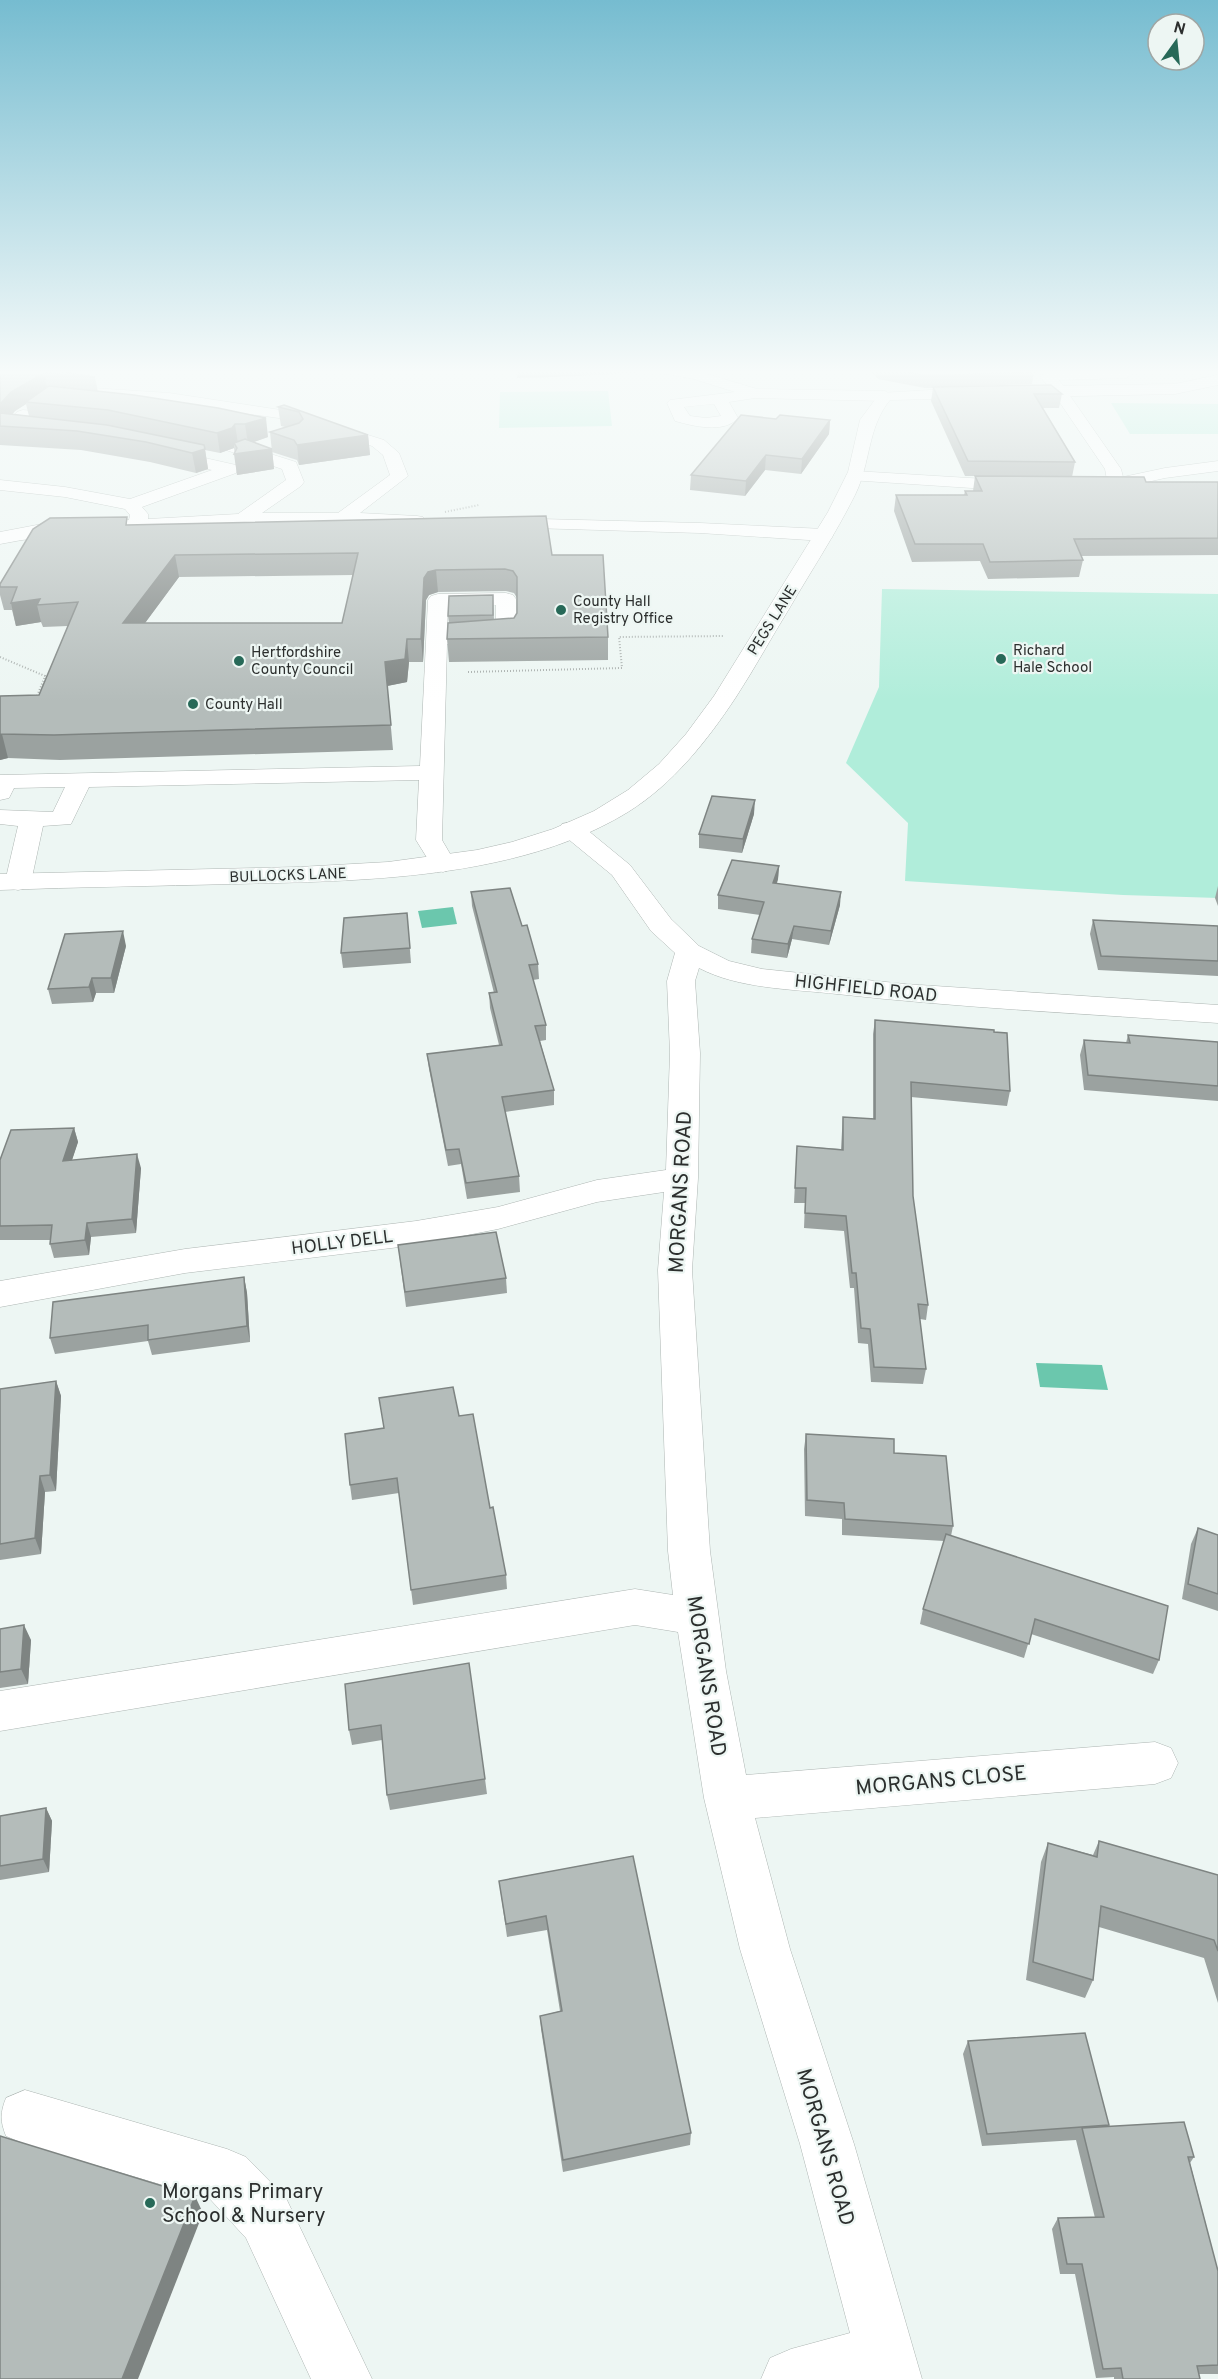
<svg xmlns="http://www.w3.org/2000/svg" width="1218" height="2379" font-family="Overpass,sans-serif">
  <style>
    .green { fill: #b0edda }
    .water { fill: #6bc7ad }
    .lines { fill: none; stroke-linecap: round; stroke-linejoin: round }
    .minor-casing { stroke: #aeb6b3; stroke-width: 1 }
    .major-casing { stroke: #aeb6b3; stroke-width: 1 }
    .path { stroke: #a8aeac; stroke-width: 2; stroke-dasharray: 1 2; stroke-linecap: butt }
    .minor { fill: #fff; fill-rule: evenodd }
    .major { fill: #fff; fill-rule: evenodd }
    .wall { fill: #9ba2a0; fill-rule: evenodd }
    .shaded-wall { fill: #7e8482 }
    .building { fill: #b4bcba; stroke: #7e8482; stroke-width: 1.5; fill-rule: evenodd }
    .poi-dot { fill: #276958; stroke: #edf6f3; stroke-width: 2 }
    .labels { text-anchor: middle; stroke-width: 4.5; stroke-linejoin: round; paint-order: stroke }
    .far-poi-label { font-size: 15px; fill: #2c2f2e; stroke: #edf6f3; text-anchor: start }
    .far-street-label { font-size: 15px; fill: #2c2f2e; stroke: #edf6f3 }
    .street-label { font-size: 18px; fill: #2c2f2e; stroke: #edf6f3 }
    .near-street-label { font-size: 21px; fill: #2c2f2e; stroke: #edf6f3 }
    .near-poi-label { font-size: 21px; fill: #2c2f2e; stroke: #edf6f3; text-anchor: start }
  </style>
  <rect width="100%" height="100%" fill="#edf6f3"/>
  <g class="green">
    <path d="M608,391l4,35 -113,2 1,-36z"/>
    <path d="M1111,403l107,1v30h-88z"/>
    <path d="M882,589l336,5v304l-95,-3 -218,-14 3,-58 -62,-60 33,-76z"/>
  </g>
  <g class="water">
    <path d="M453,907l4,17 -35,4 -4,-17z"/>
    <path d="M1036,1363l66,2 6,25 -68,-3z"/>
  </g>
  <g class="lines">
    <defs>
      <g id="minor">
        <path d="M654,369l43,2 60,18 128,2 8,5 -8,5 -130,-3 -26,4 9,16c-14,16 -45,8 -63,3l-8,-18 3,-3 65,-8 -41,-13 -38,-7zM714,404l7,12 -15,2 -16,-2 -6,-9z"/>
        <path d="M1129,369l4,5 -7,4 -67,2 62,89 2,8 42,-9 53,-7v10l-53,7 -49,11 -43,2 -3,-4 3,-4 34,-3 -2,-11 -51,-75 -14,-18 7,-4z"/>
        <path d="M62,386l107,7 125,19 90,28 15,13 9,23 -48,37 57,3 6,1 3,4 -3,4 -6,1c-89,-3 -177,-1 -266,3 -51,3 -101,5 -151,15v-12l42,-8 87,-4 1,-5 -5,-6 -60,-12 -65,-7v-10l65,7 65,12 82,-29 -53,-12 -2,-4 2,-4 6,-1 71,16 2,4 -2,4 -94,34 6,7v5l90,-5 48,-34 -4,-11 -59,-20 -2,-3 2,-3 6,-2 67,21 8,20 -3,4 -39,27h76l52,-38 -7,-20 -11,-9 -86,-27 -117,-16 -112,-9 -3,-3 3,-3z"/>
        <path d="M23,410l49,5 8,5 -8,5 -55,-7 -2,-3 2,-3z"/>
        <path d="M855,471l163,10 6,1 3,4 -3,4 -6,1 -169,-11 -3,-4 3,-4z"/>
        <path d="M502,518l198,5 124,6 7,2 2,4 -2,4 -7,2 -124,-8 -204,-6 -3,-4 3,-4z"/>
        <path d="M506,593l7,2 3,4v37l-3,4 -66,4 -5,196 14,24 -4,5 -9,3 -9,-3 -18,-29 3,-60 -330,7 -18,37 -28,2 -12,56 -4,6 -9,2 -9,-2 -4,-6 13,-56 -18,-2v-14l53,2 12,-25 -51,1 -5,10 -9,2v-25l420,-9 8,-166 3,-4 7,-2zM496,605v25l-49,1 1,-25z"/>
        <path d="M571,822l9,2 50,41 41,54 28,27 30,15 33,8 143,15 313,21v18c-127,-9 -255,-15 -381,-29 -45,-5 -98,-5 -138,-26l-4,13 5,72 -2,125 -6,92 18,281 16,120 20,104 409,-33 16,6 7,15 -7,15 -16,6 -400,34 35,131 64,195 68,235h-161l9,-21 21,-9 59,-16 -50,-189 -60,-195 -36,-151 -26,-166 -43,-7 -635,106v-40l635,-102 38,6 -5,-44 -10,-281 6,-78 -67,10 -99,27 -82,16 -231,28 -185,34v-26l185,-32 231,-28 82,-14 99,-27 69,-10 4,-117 -3,-72 8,-28 -24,-22 -39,-56 -50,-41 -3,-5 3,-5z"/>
        <path d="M25,2090l202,59 19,8 40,41 86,181h-61l-65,-141 -36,-39 -185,-55 -19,-8c-6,-15 -6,-23 0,-38z"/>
      </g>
      <path id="major" d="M1218,375v10l-43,9 -285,6c-23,28 -19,63 -35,95 -20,40 -44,76 -66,114 -18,29 -34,59 -53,88 -29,44 -63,87 -108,115 -111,68 -268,69 -394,72 -78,2 -156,3 -234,6v-16l299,-7 89,-5 89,-12 35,-8 41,-13 41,-18 34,-21 31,-26 27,-30 28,-38 114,-184 20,-40 12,-52 20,-27 101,-6 194,-3z"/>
    </defs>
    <use href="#minor" class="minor-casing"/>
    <use href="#major" class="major-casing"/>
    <g class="path">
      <path d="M445,512l34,-7"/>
      <path d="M0,657l45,19 -9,23"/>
      <path d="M468,672l154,-4 -3,-31 105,-1"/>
    </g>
    <use href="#minor" class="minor"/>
    <use href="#major" class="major"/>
  </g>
  <g class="wall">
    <path d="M4,369l91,8 3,15 120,16 50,29 -15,5 19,7 2,20 -37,6 -3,-27 -14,5 -15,-3 3,19 -12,4 -46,-11 -69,-12 -81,-5v-72zM26,404l3,12 -17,-2 3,-3z"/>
    <path d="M389,369h264v3l-97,5 -39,1v-8l-128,2z"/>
    <path d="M869,369h162l3,3 -2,12 -61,2 91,8 -3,14h-16l32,54 -3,15 74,5h72v73l-137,1 2,4 -4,17 -91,2 -8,-18 -68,1 -18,-51 2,-16h68l1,-4h8l2,-15h-10l-34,-75 2,-13h-8l-47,-9z"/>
    <path d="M284,405l84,30 2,20 -71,10 -2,-5 -25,-8 -2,-20 15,-5 -4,-1 -3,-19z"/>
    <path d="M776,419l54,1 -1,14 -28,40 -36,-4 -20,26 -55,-6 1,-15z"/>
    <path d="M128,525l424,30 56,82v23l-159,2 -2,-23 2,-16 -1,-7 45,-21 1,25 20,-2 3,-5v-15l-3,-5 -8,-2 -68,1 -9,3 -3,5 -3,62h-14l-2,20 -20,4 6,64 -333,10 -52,-2 -8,2v-64l39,-1 29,-69 -25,1 -2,-5 -25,4 -4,-16h-8l-4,-15v-11zM353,575l-11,48h-197l34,-46z"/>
    <path d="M754,814l-12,39 -43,-5v-14z"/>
    <path d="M779,866l-1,13 -1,4 63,22 -11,40 -37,-6 -5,19 -36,-5 1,-14 8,-24 -42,-6v-14z"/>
    <path d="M1218,886v20l-3,-8z"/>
    <path d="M471,892l51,34 16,38 1,15 -6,1 13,45v15l-6,1 14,49v15l-49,7 14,64 1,16 -53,7 -6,-35 -13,2 -19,-97 -2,-15 72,-9 -9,-37 -1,-15h5l-22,-87z"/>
    <path d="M407,913l4,50 -68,5 -2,-15z"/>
    <path d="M1093,920l125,6v50l-120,-6 -8,-36z"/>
    <path d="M126,946l-12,47h-18l-3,9 -41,2 -4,-15z"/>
    <path d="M875,1020l135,71 -3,15 -96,-9 2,99 15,109 -2,15 -6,-1 6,50 -3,15 -52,-2 -3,-38 -10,-1 -4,-55h-4l-6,-57 -40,-3 1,-25h-11l3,-57 44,3 1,-18 1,-14 30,2v-85z"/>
    <path d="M1128,1035l90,7v59l-134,-11 -4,-35 4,-15 42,3z"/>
    <path d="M74,1128l4,14 -6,18 69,8 -5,65 -45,4 -2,18 -35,3 -4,-14 1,-4h-51v-80z"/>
    <path d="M398,1245l108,33 1,15 -101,14z"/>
    <path d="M244,1277l3,16 3,49 -98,13 -4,-14 -93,13 -5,-16z"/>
    <path d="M56,1381l5,15 -5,95 -11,1 -4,62 -41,6v-171z"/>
    <path d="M459,1416l31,92 16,67 1,14 -94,16 -14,-112 -47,7 -2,-15z"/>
    <path d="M806,1434l88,19 59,73 -2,10 208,124 -6,14 -122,-40 -7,24 -104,-34 3,-15 21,-68 -102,-6v-16l-37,-3 -1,-67z"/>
    <path d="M1198,1528l20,7v76l-36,-12 9,-55z"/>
    <path d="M0,1629l31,11 -3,44 -28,4z"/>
    <path d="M345,1684l140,95 2,15 -97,16 -3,-15 -5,-55 -30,5 -3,-15z"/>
    <path d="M46,1808l6,13 -3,51 -49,8v-64z"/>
    <path d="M1099,1841l119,34v128l-14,-45 -105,-31 -6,53 -8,18 -59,-18 15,-118 7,-19 45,12z"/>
    <path d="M633,1856l58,277 -1,12 -127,27 -22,-143 -1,-13 20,-5 -13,-81 -40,7 -8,-56z"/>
    <path d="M968,2041l141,84 -1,2 86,30 -4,6 28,108v103h-19l1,5h-86v-2l-18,1 -21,-104h-15l-8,-45 6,-11h37l-19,-78 -94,6 -19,-92z"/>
  </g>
  <g class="shaded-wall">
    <path d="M44,373l4,18 -22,11v2l-11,7 -13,15 -2,-10v-12l11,-12z"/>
    <path d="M266,418l2,19 -20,7 -3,-20z"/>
    <path d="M830,420l-1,14 -28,40 1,-15z"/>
    <path d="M235,424l3,20 -4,-1v5l-14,5 -3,-20z"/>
    <path d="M368,435l2,20 -71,10 -2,-20z"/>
    <path d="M205,449l3,20 -12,4 -4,-20z"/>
    <path d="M272,449l2,20 -37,6 -3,-21z"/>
    <path d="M766,455l-1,15 -20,26 1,-15z"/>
    <path d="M175,555l4,22 -51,69 -5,-23z"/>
    <path d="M436,570l2,22 -9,3 -3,5 -3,62 -2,-23 3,-61 4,-6z"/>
    <path d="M40,599l-3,6 4,17 -25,4 -5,-23z"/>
    <path d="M407,639l2,23 -2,20 -20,4 6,64 -8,-88z"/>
    <path d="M0,734h2l6,24 -8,2z"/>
    <path d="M755,800l-1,14 -12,39 1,-14z"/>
    <path d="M779,866l-1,13 -6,18 1,-14z"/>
    <path d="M841,892l-1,13 -11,40 2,-14z"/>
    <path d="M794,926l-2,13 -5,19 1,-14z"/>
    <path d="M123,931l3,15 -12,47 -3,-15z"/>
    <path d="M92,978l4,15 -3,9 -4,-15z"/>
    <path d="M74,1128l4,14 -11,33 -4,-14z"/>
    <path d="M137,1154l4,14 -5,65 -4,-14z"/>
    <path d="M87,1223l4,14 -2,18 -4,-15z"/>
    <path d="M244,1277l3,16 3,49 -3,-16z"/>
    <path d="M56,1381l5,15 -5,95 -6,-16z"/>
    <path d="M40,1476l5,16 -4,62 -6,-16z"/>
    <path d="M24,1625l7,15 -3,44 -7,-15z"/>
    <path d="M46,1808l6,13 -3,51 -6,-13z"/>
    <path d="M195,2196l8,17 -65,166h-16z"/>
  </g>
  <g class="building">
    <path d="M4,369h41l50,8 -51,-4 -33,19 -11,12v-31z"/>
    <path d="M891,369h140l3,3 -108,4z"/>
    <path d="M1051,385l11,9h-28l41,68 -107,-1 -35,-74z"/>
    <path d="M49,386l85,9 84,13 48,10 -21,6h-10l-3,4 -15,5 -109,-23 -82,-8z"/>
    <path d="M284,405l84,30 -71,10 -3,-5 -24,-8 29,-9 4,-4 -4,-7 -21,-5z"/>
    <path d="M0,411l1,2 106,12 97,20 1,4 -13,4 -46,-11 -69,-11 -77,-5z"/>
    <path d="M741,415l35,4 4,-4 50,5 -28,39 -36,-4 -20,26 -55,-6z"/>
    <path d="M245,439l27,10 -38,5 3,-6 -3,-5z"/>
    <path d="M975,476l169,1 2,5h72v56l-144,1 9,21 -93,2 -7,-18h-68l-19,-49h71l-2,-4h17z"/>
    <path d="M546,516l6,39h51l5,82 -161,2 1,-16 66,-5 3,-5v-36l-4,-6 -8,-2 -69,1 -8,2 -4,6 -3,61h-14l-2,20 -20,3 6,63 -337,10 -54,-1v-38l39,-1 39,-93 -41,3 3,-6 -29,4 6,-16h-17v-3l33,-55 17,-11 77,-1 -1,8zM358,553l-16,70h-219l52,-68z"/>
    <path d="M493,595v20l-45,1 1,-20z"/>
    <path d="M712,796l43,4 -12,39 -44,-5z"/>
    <path d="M732,860l47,6 -6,17 68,9 -10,39 -37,-5 -6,18 -36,-5 12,-37 -46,-7z"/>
    <path d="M510,888l12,38 5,-1 11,39 -9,1 17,60 -11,1 19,64 -52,7 17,79 -53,7 -7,-34 -13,1 -19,-96 75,-9 -13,-52 8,-1 -26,-100z"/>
    <path d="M407,913l3,35 -69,5 3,-35z"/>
    <path d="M1093,920l125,6v35l-117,-5z"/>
    <path d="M123,931l-12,47h-19l-3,9 -41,2 17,-55z"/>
    <path d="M875,1020l119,10v2l13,1 3,58 -99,-9 2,114 15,109 -10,-1 8,65 -52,-2 -4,-38 -9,-1 -5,-55h-4l-6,-57 -41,-3 1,-25h-11l2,-42 46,4v-33l32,2z"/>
    <path d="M1128,1035l90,7v44l-130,-11 -4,-35 46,3z"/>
    <path d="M74,1128l-11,33 74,-7 -5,65 -45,4 -2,17 -35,4 2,-19 -52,1v-66l11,-30z"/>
    <path d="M496,1232l10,46 -101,14 -7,-47z"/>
    <path d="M244,1277l3,49 -99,14v-15l-98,13 3,-36z"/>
    <path d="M56,1381l-6,94 -10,1 -5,62 -35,6v-155z"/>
    <path d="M453,1387l6,29 14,-2 17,94 3,-1 13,68 -95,15 -14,-112 -47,7 -5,-51 39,-6 -5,-30z"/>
    <path d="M806,1434l88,5v14l52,3 7,70 -108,-7 -1,-16 -37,-3z"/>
    <path d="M1198,1528l20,7v59l-30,-10z"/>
    <path d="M946,1534l222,72 -9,54 -124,-41 -6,25 -106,-35z"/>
    <path d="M24,1625l-3,44 -21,3v-43z"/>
    <path d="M469,1663l16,116 -98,16 -6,-70 -32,5 -4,-46z"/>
    <path d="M46,1808l-3,51 -43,7v-50z"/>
    <path d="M1099,1841l119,34v76l-4,-11 -113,-34 -8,74 -60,-18 15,-119 49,14z"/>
    <path d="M633,1856l58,277 -128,27 -23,-144 22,-5 -16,-95 -40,8 -7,-43z"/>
    <path d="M1085,2033l24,92 -122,9 -19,-93z"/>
    <path d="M1184,2122l10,35h-6l30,114v94l-21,1 3,13h-77l-2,-11 -18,1 -21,-105h-15l-9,-46 46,-1 -22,-89z"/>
    <path d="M0,2136l195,60 -73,183h-122z"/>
  </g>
  <linearGradient id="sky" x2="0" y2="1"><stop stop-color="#76bcd0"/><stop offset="0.53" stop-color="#f7fbfa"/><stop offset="1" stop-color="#f7fbfa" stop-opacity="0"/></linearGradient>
  <rect width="1218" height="702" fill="url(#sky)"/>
  <g class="poi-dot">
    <circle cx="561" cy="610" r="6"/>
    <circle cx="1001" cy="659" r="6"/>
    <circle cx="239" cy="661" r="6"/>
    <circle cx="193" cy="704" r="6"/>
    <circle cx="150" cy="2203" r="6"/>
  </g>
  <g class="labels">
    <g class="far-poi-label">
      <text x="573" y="606">County Hall<tspan x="573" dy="17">Registry Office</tspan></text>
      <text x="1013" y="655">Richard<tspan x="1013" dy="17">Hale School</tspan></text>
      <text x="251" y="657">Hertfordshire<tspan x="251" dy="17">County Council</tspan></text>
      <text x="205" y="709">County Hall</text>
    </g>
    <g class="far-street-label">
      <text transform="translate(772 620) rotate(-58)" y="5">PEGS LANE</text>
      <text transform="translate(288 875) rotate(-2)" y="5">BULLOCKS LANE</text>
    </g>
    <g class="street-label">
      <text transform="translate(866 988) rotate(6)" y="6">HIGHFIELD ROAD</text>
      <text transform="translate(342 1242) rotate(-7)" y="6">HOLLY DELL</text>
    </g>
    <g class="near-street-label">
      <text transform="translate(680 1192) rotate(-87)" y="7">MORGANS ROAD</text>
      <text transform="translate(707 1676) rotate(81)" y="7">MORGANS ROAD</text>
      <text transform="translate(941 1780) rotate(-5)" y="7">MORGANS CLOSE</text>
      <text transform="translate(826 2147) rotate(74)" y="7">MORGANS ROAD</text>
    </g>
    <g class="near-poi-label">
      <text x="162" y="2198">Morgans Primary<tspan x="162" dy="24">School &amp; Nursery</tspan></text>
    </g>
  </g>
  <g transform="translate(1176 42) rotate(15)"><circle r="28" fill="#edf6f3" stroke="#a0a6a4" stroke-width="1.5"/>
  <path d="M0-4.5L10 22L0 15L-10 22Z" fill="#276958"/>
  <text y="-9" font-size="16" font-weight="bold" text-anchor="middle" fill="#2c2f2e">N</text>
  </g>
</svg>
